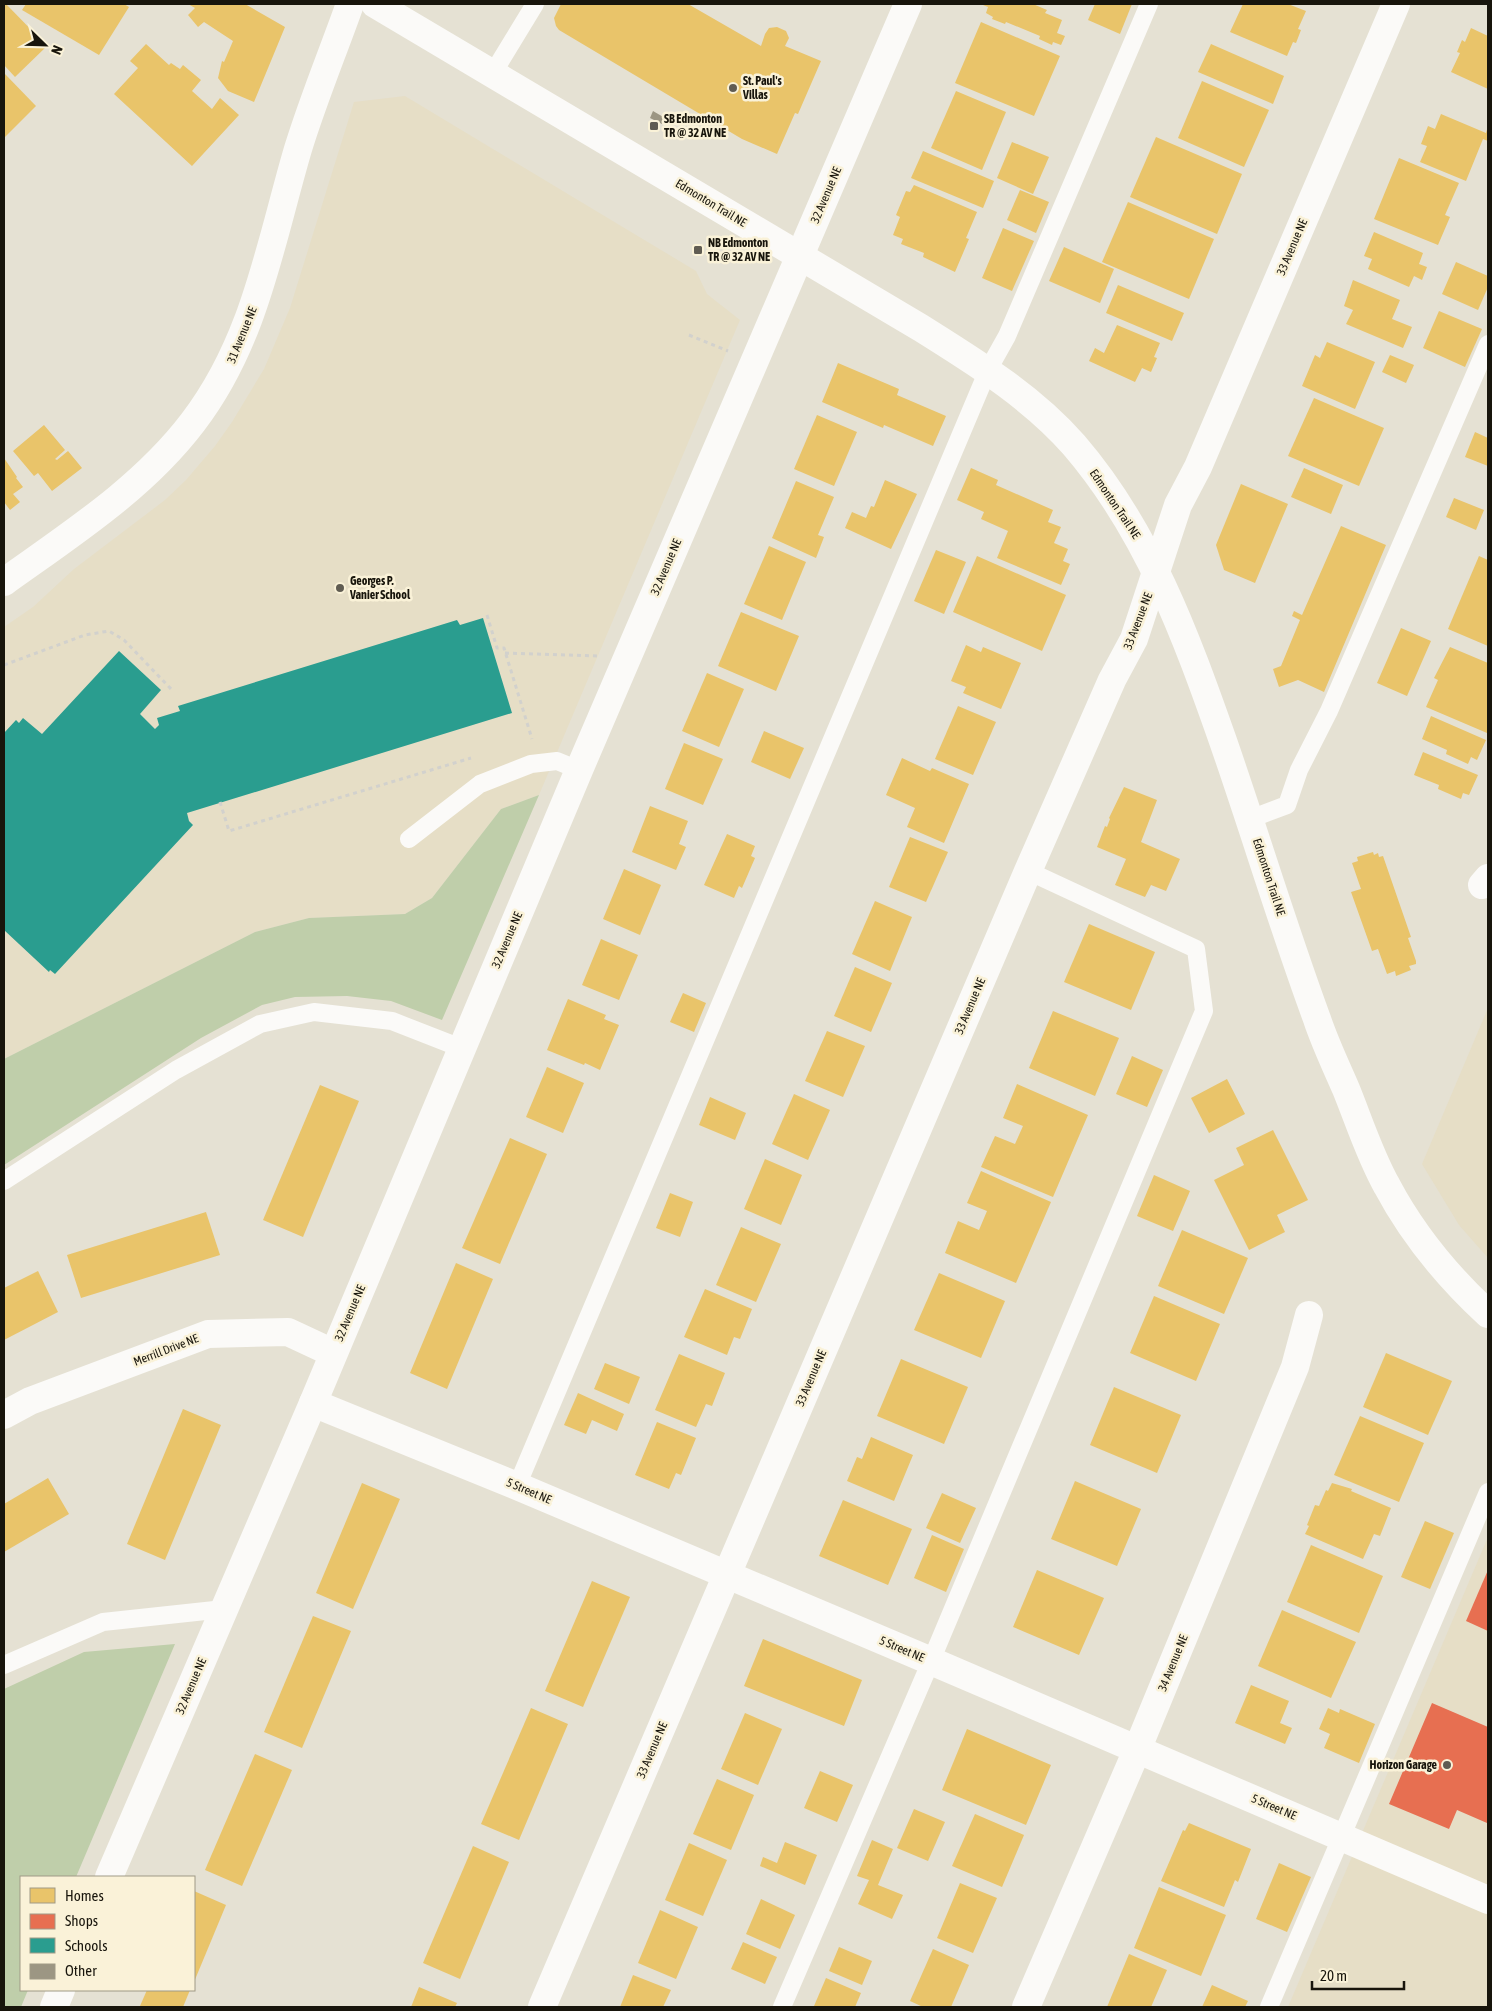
<svg xmlns="http://www.w3.org/2000/svg" width="1492" height="2011" font-family="'Asap Condensed',sans-serif">
  <style>
    .built { fill: #e6dec6 }
    .green { fill: #bfceaa }
    .homes { fill: #e9c46a }
    .shops { fill: #e76f51 }
    .schools { fill: #2a9d8f }
    .building { fill: #9c9683 }
    .lines { fill: none; stroke-linecap: round; stroke-linejoin: round }
    .path { stroke: #d2d1cd; stroke-width: 3; stroke-dasharray: 4 4; stroke-linecap: butt }
    .service { stroke: #fbfaf8; stroke-width: 18 }
    .minor { stroke: #fbfaf8; stroke-width: 28 }
    .tertiary { stroke: #fbfaf8; stroke-width: 28 }
    .secondary { stroke: #fbfaf8; stroke-width: 28 }
    .poi-dot { fill: #605c52; stroke: #faf2d8; stroke-width: 2 }
    .labels { text-anchor: middle; stroke-width: 5; stroke-linejoin: round; paint-order: stroke }
    .poi-label { font-size: 12px; font-weight: bold; fill: #18150c; stroke: #faf2d8; text-anchor: start }
    .street-label { font-size: 12px; fill: #18150c; stroke: #faf2d8 }
  </style>
  <rect width="100%" height="100%" fill="#e5e1d3"/>
  <g class="built">
    <path d="M405,96l291,175 11,23 33,26 -201,475 -38,14 -69,89 -27,16 -96,4 -54,14 -251,127v-432l29,-20 41,-38 91,-69 21,-20 29,-34 17,-24 32,-53 26,-61 64,-206z"/>
    <path d="M1488,1008v250l-29,-33 -37,-61z"/>
    <path d="M1488,1537v470h-200z"/>
  </g>
  <g class="green">
    <path d="M539,795l-97,225 -51,-19 -44,-5 -52,1 -33,8 -61,33 -197,127v-106l251,-127 54,-14 96,-4 27,-16 69,-89z"/>
    <path d="M175,1644l-99,233h-55v113h7l-7,17h-17v-318l80,-37z"/>
  </g>
  <g class="homes">
    <path d="M4,4h2l41,42 -32,31 -11,-12z"/>
    <path d="M26,4h98l5,3 -30,48 -77,-45z"/>
    <path d="M188,4h57l40,23 -31,75 -26,-11 -10,-13 4,-17 2,1 9,-21 -29,-19 -6,5 -10,-12 7,-7z"/>
    <path d="M561,4h127l73,42 4,-12 4,-6 8,-1 9,4 3,7 -4,8 36,15 -23,53 -3,-1 -18,41 -35,-15 -183,-109 -3,-4 -2,-8z"/>
    <path d="M984,4h49l14,6 -2,3 17,7 -5,13 8,3 -4,9 -8,-3 -1,3 -13,-6 1,-3 -34,-14 -1,2 -13,-5 1,-2 -7,-4 2,-6 -5,-2z"/>
    <path d="M1095,4h37l-12,30 -32,-14z"/>
    <path d="M1243,4h45l18,7 -8,18 3,1 -5,13 -3,-1 -6,14 -57,-24z"/>
    <path d="M981,22l79,34 -26,60 -79,-33z"/>
    <path d="M1471,28l17,8v53l-37,-17 9,-19 -3,-1 5,-12 3,2z"/>
    <path d="M146,44l23,21 2,-2 9,6 3,-4 18,15 -9,11 20,18 8,-11 19,17 -47,51 -78,-72 24,-26 -8,-7z"/>
    <path d="M1211,44l73,32 -11,28 -75,-32z"/>
    <path d="M4,73l32,33 -32,32z"/>
    <path d="M1202,81l67,29 -25,57 -66,-29z"/>
    <path d="M956,91l50,21 -24,58 -51,-22z"/>
    <path d="M1441,114l45,19 2,-7v15l-5,-2 -17,42 -46,-19 7,-16 -6,-2 7,-18 7,3z"/>
    <path d="M1156,137l86,37 -25,60 -87,-37z"/>
    <path d="M1012,142l37,15 -16,37 -36,-16z"/>
    <path d="M923,151l71,30 -11,27 -72,-30z"/>
    <path d="M1399,158l60,25 -14,32 5,2 -12,28 -64,-26z"/>
    <path d="M914,185l63,27 -11,26 3,1 -14,33 -32,-15 1,-4 -23,-9 2,-5 -10,-4 7,-18 -4,-2 10,-24 4,1z"/>
    <path d="M1020,190l29,12 -13,31 -29,-13z"/>
    <path d="M1128,202l86,37 -25,60 -87,-37z"/>
    <path d="M1003,228l31,13 -22,50 -30,-13z"/>
    <path d="M1374,232l49,21 -4,11 8,3 -5,13 -8,-4 -5,11 -41,-18 4,-10 -8,-3z"/>
    <path d="M1064,247l50,22 -14,34 -51,-22z"/>
    <path d="M1456,262l32,14v11l-10,23 -36,-16z"/>
    <path d="M1353,280l47,20 -8,19 20,8 -9,21 -57,-24 7,-14 -9,-4z"/>
    <path d="M1118,285l66,28 -12,28 -66,-28z"/>
    <path d="M1439,311l43,18 -17,38 -42,-19z"/>
    <path d="M1117,325l43,18 -6,14 3,1 -6,14 -9,-4 -7,14 -46,-21 6,-13 9,5z"/>
    <path d="M1327,342l48,20 -20,47 -53,-23 13,-31 5,3z"/>
    <path d="M1390,355l24,10 -8,18 -24,-11z"/>
    <path d="M838,363l61,26 -2,6 49,21 -13,30 -49,-21 -1,3 -61,-26z"/>
    <path d="M1314,398l70,30 -25,58 -71,-30z"/>
    <path d="M817,415l40,17 -23,54 -40,-17z"/>
    <path d="M44,425l21,25 -10,9 2,1 11,-9 14,17 -30,23 -14,-18 -4,3 -21,-25z"/>
    <path d="M1475,432l13,6v28l-23,-9z"/>
    <path d="M4,458l13,19 -1,1 7,9 -10,7 7,8 -10,8 -6,-8z"/>
    <path d="M971,468l27,12 -2,5 57,25 -5,12 13,5 -7,16 14,6 -5,12 7,3 -9,21 -64,-27 11,-27 -27,-12 3,-7 -27,-12z"/>
    <path d="M1304,468l39,17 -12,29 -40,-17z"/>
    <path d="M885,480l32,14 -26,55 -46,-21 7,-16 14,6 5,-12 3,1z"/>
    <path d="M796,481l38,16 -16,38 6,2 -8,21 -44,-20z"/>
    <path d="M1241,484l47,20 -33,79 -31,-13 -8,-25z"/>
    <path d="M1454,498l30,12 -8,20 -30,-13z"/>
    <path d="M1341,526l45,19 -62,147 -26,-12 -19,7 -6,-18 8,-3 19,-46 -8,-4 2,-5 8,4z"/>
    <path d="M769,546l37,16 -24,58 -38,-16z"/>
    <path d="M936,550l30,12 -22,52 -30,-13z"/>
    <path d="M977,556l89,39 -24,56 -89,-39z"/>
    <path d="M1479,556l9,4v86l-40,-17z"/>
    <path d="M741,612l58,24 -23,55 -58,-25z"/>
    <path d="M1401,628l30,13 -24,55 -30,-13z"/>
    <path d="M966,645l15,7 2,-5 38,16 -20,46 -38,-16 3,-6 -15,-6z"/>
    <path d="M1450,647l38,16v66l-1,4 -61,-26 12,-27 -4,-2z"/>
    <path d="M707,673l37,16 -25,58 -37,-16z"/>
    <path d="M958,706l38,16 -23,53 -38,-16z"/>
    <path d="M1431,716l55,24 -9,20 -6,-3 -3,7 -22,-10 1,-4 -25,-11z"/>
    <path d="M764,731l40,17 -14,31 -39,-17z"/>
    <path d="M684,743l39,16 -20,46 -38,-16z"/>
    <path d="M1423,752l55,23 -9,20 -6,-2 -2,6 -23,-10 1,-4 -25,-10z"/>
    <path d="M902,758l28,13 2,-3 37,16 -25,59 -37,-16 8,-19 -29,-13z"/>
    <path d="M1124,787l33,13 -16,42 39,17 -14,32 -15,-6 -6,12 -30,-12 11,-26 -29,-12 8,-21 2,1 3,-8 -1,-1z"/>
    <path d="M650,806l38,15 -9,23 7,3 -10,23 -44,-18z"/>
    <path d="M727,834l28,12 -4,10 4,2 -13,30 -3,-2 -5,12 -30,-13z"/>
    <path d="M910,837l38,15 -22,50 -37,-15z"/>
    <path d="M1373,852l1,3 4,-2 1,4 4,-1 28,81 -3,1 8,23v3l-7,2 2,4 -15,6 -1,-5 -8,3 -9,-25 -6,2 -21,-59 10,-3 -9,-26 6,-2 -1,-4z"/>
    <path d="M624,869l37,16 -21,50 -37,-16z"/>
    <path d="M875,901l37,16 -22,54 -38,-17z"/>
    <path d="M1089,924l66,28 -24,58 -67,-28z"/>
    <path d="M601,939l37,16 -19,45 -37,-15z"/>
    <path d="M855,967l37,16 -21,49 -37,-16z"/>
    <path d="M683,993l23,10 -12,29 -24,-10z"/>
    <path d="M568,999l38,16 -2,4 15,6 -19,45 -15,-7 -1,2 -37,-15z"/>
    <path d="M1053,1011l66,27 -24,58 -66,-28z"/>
    <path d="M827,1031l38,15 -22,51 -38,-16z"/>
    <path d="M1132,1056l31,14 -16,37 -31,-13z"/>
    <path d="M547,1067l37,16 -21,50 -37,-16z"/>
    <path d="M1227,1079l18,35 -36,19 -18,-35z"/>
    <path d="M1017,1084l71,31 -35,82 -72,-30 14,-31 20,8 8,-18 -20,-8z"/>
    <path d="M320,1085l39,16 -56,136 -40,-17z"/>
    <path d="M794,1094l36,16 -22,50 -36,-16z"/>
    <path d="M710,1097l36,16 -11,27 -36,-15z"/>
    <path d="M1273,1130l35,70 -31,15 8,17 -36,18 -35,-70 30,-15 -8,-17z"/>
    <path d="M510,1138l37,16 -47,110 -38,-16z"/>
    <path d="M765,1159l37,16 -21,50 -37,-16z"/>
    <path d="M981,1171l70,31 -35,81 -71,-30 13,-32 21,9 8,-19 -20,-8z"/>
    <path d="M1154,1175l36,16 -17,40 -36,-15z"/>
    <path d="M670,1193l23,9 -13,35 -24,-9z"/>
    <path d="M206,1212l14,43 -139,43 -14,-43z"/>
    <path d="M741,1227l40,17 -25,58 -40,-17z"/>
    <path d="M1182,1230l66,28 -24,56 -66,-28z"/>
    <path d="M456,1263l37,16 -46,110 -37,-16z"/>
    <path d="M38,1271l20,41 -54,28v-52z"/>
    <path d="M939,1273l66,28 -24,57 -67,-28z"/>
    <path d="M705,1289l47,20 -12,30 -6,-2 -7,18 -43,-18z"/>
    <path d="M1154,1296l66,28 -24,57 -66,-28z"/>
    <path d="M1386,1353l66,28 -24,54 -65,-28z"/>
    <path d="M679,1354l46,19 -13,33 -6,-2 -10,23 -41,-17z"/>
    <path d="M901,1359l67,28 -24,57 -67,-28z"/>
    <path d="M605,1363l35,14 -11,27 -35,-15z"/>
    <path d="M1114,1387l67,28 -24,58 -67,-28z"/>
    <path d="M578,1393l46,21 -7,17 -25,-11 -6,14 -22,-9z"/>
    <path d="M183,1409l38,16 -56,135 -38,-16z"/>
    <path d="M1360,1416l64,27 -25,59 -65,-27z"/>
    <path d="M657,1422l39,16 -15,37 -5,-2 -7,16 -34,-14z"/>
    <path d="M871,1437l42,18 -19,46 -47,-20 10,-24 5,2z"/>
    <path d="M48,1478l21,36 -65,38v-48z"/>
    <path d="M1075,1481l66,28 -24,57 -66,-27z"/>
    <path d="M362,1483l38,16 -47,110 -37,-16z"/>
    <path d="M1332,1483l20,6 -1,2 40,17 -11,28 -6,-2 -11,25 -58,-25 4,-8 -2,-1 8,-20 4,1 7,-16 2,1z"/>
    <path d="M942,1493l34,15 -16,35 -34,-15z"/>
    <path d="M843,1500l69,29 -24,56 -69,-29z"/>
    <path d="M1425,1521l29,12 -24,56 -29,-12z"/>
    <path d="M932,1535l32,14 -18,43 -32,-14z"/>
    <path d="M1311,1545l72,31 -24,57 -72,-31z"/>
    <path d="M1037,1570l67,28 -25,57 -66,-28z"/>
    <path d="M592,1581l38,16 -47,110 -38,-16z"/>
    <path d="M1282,1610l74,32 -25,56 -73,-32z"/>
    <path d="M313,1616l38,15 -49,117 -38,-16z"/>
    <path d="M763,1639l99,41 -18,46 -100,-40z"/>
    <path d="M1251,1685l38,16 -9,22 12,5 -7,16 -50,-21z"/>
    <path d="M531,1708l37,16 -49,116 -38,-16z"/>
    <path d="M1328,1708l11,5 1,-4 35,15 -16,39 -35,-15 6,-14 -11,-5z"/>
    <path d="M745,1713l37,16 -24,56 -37,-16z"/>
    <path d="M967,1729l84,36 -25,60 -84,-35z"/>
    <path d="M255,1754l37,16 -50,116 -37,-16z"/>
    <path d="M820,1771l33,14 -16,37 -33,-14z"/>
    <path d="M717,1779l37,16 -23,55 -38,-16z"/>
    <path d="M914,1809l31,13 -17,39 -31,-13z"/>
    <path d="M975,1814l49,21 -22,52 -50,-21z"/>
    <path d="M1189,1823l62,26 -13,33 -3,-2 -11,27 -63,-26 22,-51 2,1z"/>
    <path d="M872,1840l21,9 -15,36 25,10 -11,24 -34,-15 11,-24 -12,-4z"/>
    <path d="M785,1842l32,13 -12,30 -45,-19 3,-9 14,6z"/>
    <path d="M689,1843l38,17 -24,56 -38,-16z"/>
    <path d="M473,1846l36,16 -49,117 -37,-16z"/>
    <path d="M1279,1863l32,14 -24,55 -31,-13z"/>
    <path d="M960,1883l37,15 -24,55 -36,-15z"/>
    <path d="M1159,1887l67,28 -25,61 -67,-28z"/>
    <path d="M194,1891l32,14 -32,77z"/>
    <path d="M761,1899l34,16 -15,34 -34,-15z"/>
    <path d="M660,1910l38,17 -22,52 -38,-16z"/>
    <path d="M743,1942l34,15 -12,27 -34,-15z"/>
    <path d="M839,1947l33,14 -10,24 -33,-14z"/>
    <path d="M933,1949l36,16 -18,42h-28l-13,-6z"/>
    <path d="M1129,1954l38,16 -16,37h-44z"/>
    <path d="M633,1975l38,15 -8,17h-43z"/>
    <path d="M826,1978l35,15 -6,14 -41,-1z"/>
    <path d="M1212,1985l36,16 -3,6h-43z"/>
    <path d="M419,1987l38,16 -2,4h-44z"/>
    <path d="M147,1990h43l-7,17h-39l-4,-1z"/>
  </g>
  <g class="shops">
    <path d="M1488,1570v61l-22,-10z"/>
    <path d="M1432,1703l56,24 -1,96 -30,-13 -8,19 -60,-25z"/>
  </g>
  <path class="schools" d="M483,618l29,95 -325,100 2,8 4,4 -138,149 -5,-4 -1,2 -45,-42v-197l12,-13 3,3 4,-5 19,16 77,-83 42,39 -21,24 15,15 4,-4 -2,-7 23,-7 -2,-5 279,-86 3,5z"/>
  <path class="building" d="M653,111l12,7 -3,6 -12,-6z"/>
  <g class="lines">
    <g class="path">
      <path d="M689,335l39,16"/>
      <path d="M487,615l10,33h7l28,91"/>
      <path d="M505,653l92,3"/>
      <path d="M4,665l81,-30 24,-4 15,9 48,50"/>
      <path d="M220,802l9,29 242,-73"/>
    </g>
    <g class="service">
      <path d="M493,73l42,-69"/>
      <path d="M1250,819l37,-14 12,-35 30,-59 159,-367"/>
      <path d="M409,839l71,-55 51,-20 26,-3 22,9"/>
      <path d="M4,1181l172,-111 84,-46 54,-12 78,9 69,27"/>
      <path d="M517,1486l471,-1116 19,-34 142,-332"/>
      <path d="M4,1665l99,-43 121,-13"/>
      <path d="M782,2007l149,-346 273,-650 -8,-62 -168,-78"/>
      <path d="M1269,2007l219,-515"/>
    </g>
    <g class="minor">
      <path d="M4,582c67,-48 139,-94 189,-160 62,-81 77,-178 105,-273 15,-49 35,-97 52,-145"/>
      <path d="M1482,885l6,-7"/>
      <path d="M313,1403l204,83 414,175 557,239"/>
      <path d="M4,1415l26,-14 178,-67 80,-2 45,21"/>
      <path d="M542,2007l486,-1136 84,-191 22,-41 44,-134 20,-38 198,-463"/>
      <path d="M1026,2007l111,-257 158,-383 14,-52"/>
    </g>
    <g class="tertiary">
      <path d="M109,1877l204,-474 266,-633 329,-766"/>
      <path d="M54,2007l7,-17"/>
    </g>
    <path class="secondary" d="M375,4l546,324c54,34 110,68 153,117 74,86 112,191 149,296 32,92 60,186 94,278 8,24 19,47 29,70 13,32 24,67 41,97 26,49 61,91 101,128"/>
  </g>
  <g class="poi-dot">
    <circle cx="733" cy="88" r="5"/>
    <rect x="649" y="121" width="10" height="10" rx="2.5"/>
    <rect x="693" y="245" width="10" height="10" rx="2.5"/>
    <circle cx="340" cy="588" r="5"/>
    <circle cx="1447" cy="1765" r="5"/>
  </g>
  <g class="labels">
    <g class="poi-label">
      <text x="743" y="85">St. Paul's<tspan x="743" dy="14">Villas</tspan></text>
      <text x="664" y="123">SB Edmonton<tspan x="664" dy="14">TR @ 32 AV NE</tspan></text>
      <text x="708" y="247">NB Edmonton<tspan x="708" dy="14">TR @ 32 AV NE</tspan></text>
      <text x="350" y="585">Georges P.<tspan x="350" dy="14">Vanier School</tspan></text>
      <text x="1437" y="1769" text-anchor="end">Horizon Garage</text>
    </g>
    <g class="street-label">
      <text transform="translate(826 195) rotate(-67)" y="4">32 Avenue NE</text>
      <text transform="translate(711 203) rotate(31)" y="4">Edmonton Trail NE</text>
      <text transform="translate(1292 247) rotate(-67)" y="4">33 Avenue NE</text>
      <text transform="translate(242 335) rotate(-68)" y="4">31 Avenue NE</text>
      <text transform="translate(1115 504) rotate(56)" y="4">Edmonton Trail NE</text>
      <text transform="translate(666 567) rotate(-67)" y="4">32 Avenue NE</text>
      <text transform="translate(1138 621) rotate(-69)" y="4">33 Avenue NE</text>
      <text transform="translate(1269 877) rotate(72)" y="4">Edmonton Trail NE</text>
      <text transform="translate(507 940) rotate(-67)" y="4">32 Avenue NE</text>
      <text transform="translate(970 1006) rotate(-67)" y="4">33 Avenue NE</text>
      <text transform="translate(350 1313) rotate(-67)" y="4">32 Avenue NE</text>
      <text transform="translate(166 1350) rotate(-21)" y="4">Merrill Drive NE</text>
      <text transform="translate(811 1378) rotate(-67)" y="4">33 Avenue NE</text>
      <text transform="translate(529 1491) rotate(23)" y="4">5 Street NE</text>
      <text transform="translate(902 1649) rotate(23)" y="4">5 Street NE</text>
      <text transform="translate(1173 1663) rotate(-68)" y="4">34 Avenue NE</text>
      <text transform="translate(191 1686) rotate(-67)" y="4">32 Avenue NE</text>
      <text transform="translate(652 1750) rotate(-67)" y="4">33 Avenue NE</text>
      <text transform="translate(1274 1807) rotate(23)" y="4">5 Street NE</text>
    </g>
  </g>
  <rect width="1492" height="2011" fill="none" stroke="#18150c" stroke-width="10"/>
  <rect x="20" y="1876" width="175" height="115" fill="#faf2d8" stroke="#a09a86"/>
  <rect x="30" y="1888" width="25" height="15" fill="#e9c46a" stroke="#a09a86"/>
  <text x="65" y="1901" font-size="15" fill="#18150c">Homes</text>
  <rect x="30" y="1914" width="25" height="15" fill="#e76f51" stroke="#a09a86"/>
  <text x="65" y="1926" font-size="15" fill="#18150c">Shops</text>
  <rect x="30" y="1938" width="25" height="15" fill="#2a9d8f" stroke="#a09a86"/>
  <text x="65" y="1951" font-size="15" fill="#18150c">Schools</text>
  <rect x="30" y="1964" width="25" height="15" fill="#9c9683" stroke="#a09a86"/>
  <text x="65" y="1976" font-size="15" fill="#18150c">Other</text>
  <g transform="translate(45 45) rotate(113)" stroke="#faf2d8" stroke-width="4" paint-order="stroke">
  <path d="M0-4L9 19L0 12L-9 19Z" fill="#18150c"/>
  <text y="-8" font-size="14" font-weight="bold" text-anchor="middle" fill="#18150c">N</text>
  </g>
  <path d="M1312 1981v8h92v-8" fill="none" stroke="#18150c" stroke-width="2.5"/>
  <text x="1320" y="1981" font-size="15" fill="#18150c" stroke="#faf2d8" stroke-width="4" paint-order="stroke">20 m</text>
</svg>
